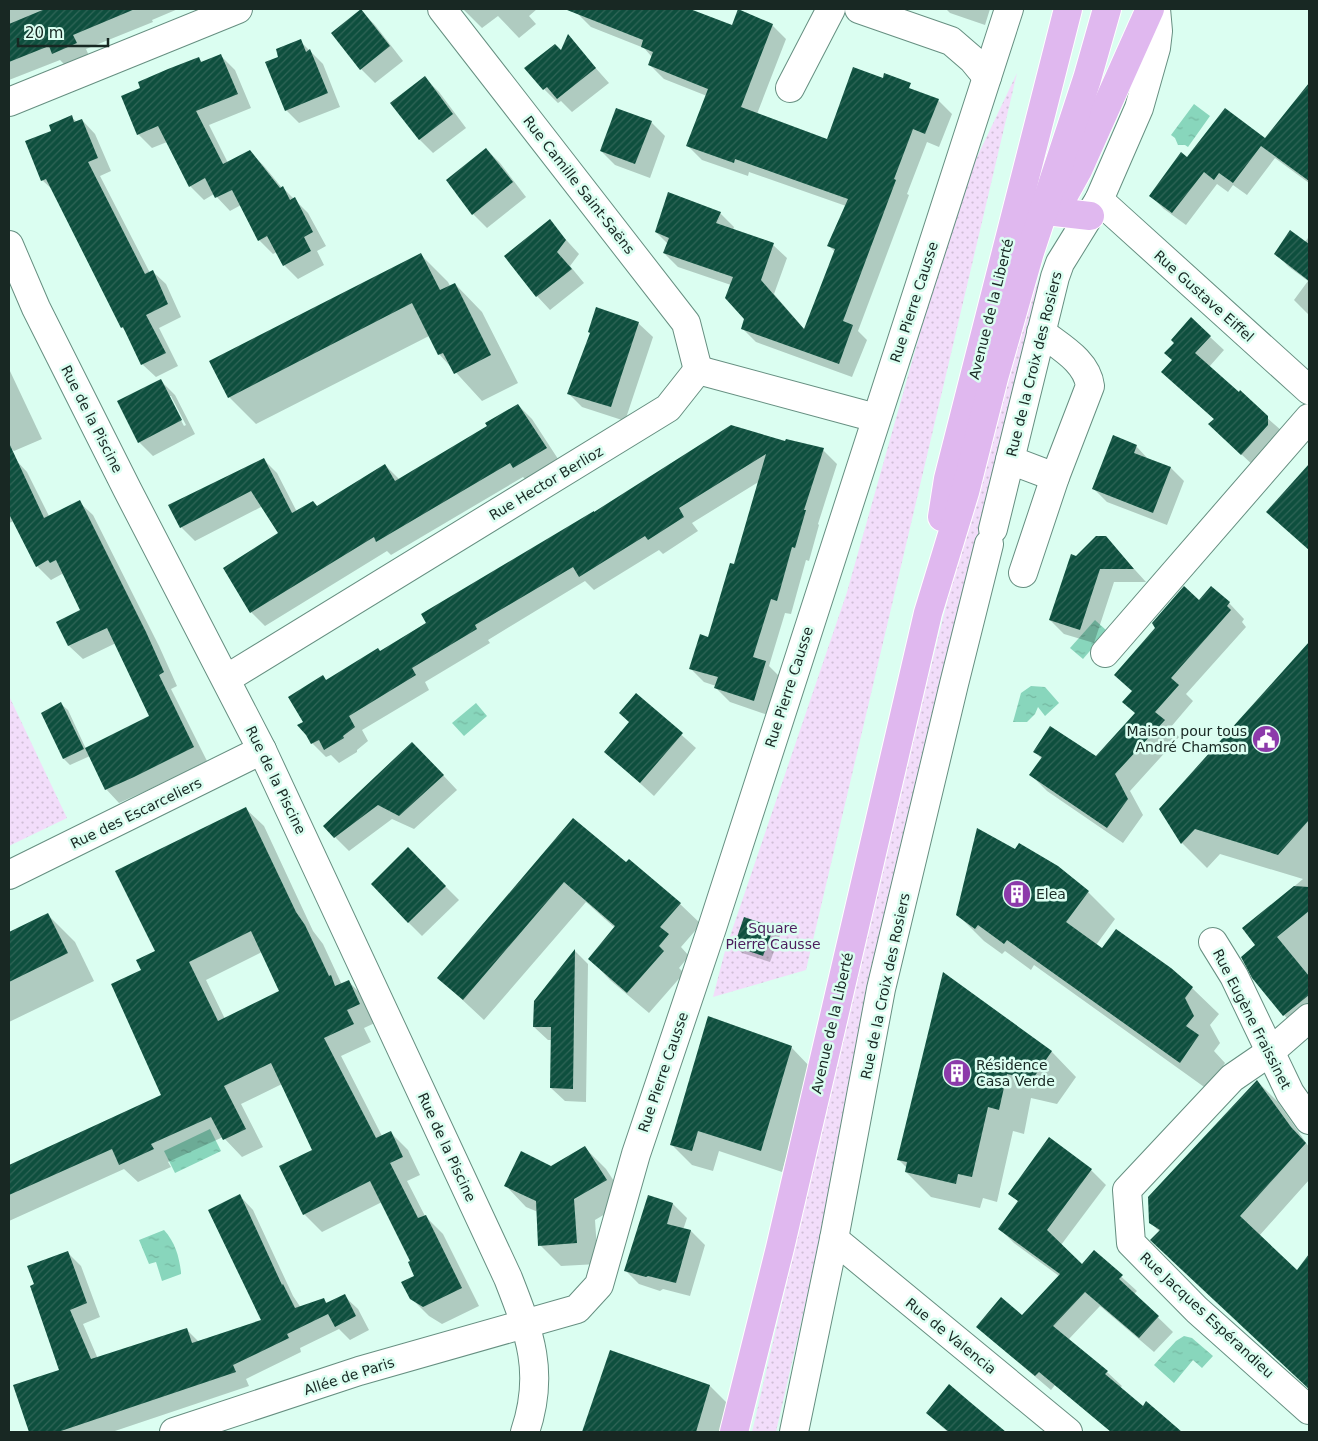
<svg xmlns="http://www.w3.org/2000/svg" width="1318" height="1441" font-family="'DejaVu Sans',sans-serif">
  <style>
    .grass { fill: url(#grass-dots) }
    .water { fill: url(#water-ripples) }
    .shadow { fill: #0003; fill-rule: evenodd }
    .building { fill: url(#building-hatch); fill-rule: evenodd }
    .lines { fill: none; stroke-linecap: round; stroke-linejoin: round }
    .minor-casing { stroke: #668f81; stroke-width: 30 }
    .major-casing { stroke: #fff; stroke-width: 30 }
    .minor { stroke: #fff; stroke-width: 28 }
    .major { stroke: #e0b8ef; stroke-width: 28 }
    .labels { text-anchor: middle; stroke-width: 5; stroke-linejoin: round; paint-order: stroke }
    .street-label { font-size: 14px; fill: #182823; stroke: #dbfef1 }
    .poi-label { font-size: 14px; fill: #182823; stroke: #dbfef1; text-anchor: start }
    .park-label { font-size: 14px; fill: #4c1d5d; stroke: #dbfef1 }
  </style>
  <defs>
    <pattern id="grass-dots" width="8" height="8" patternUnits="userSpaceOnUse" patternTransform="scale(1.25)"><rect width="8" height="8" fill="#f2ddfa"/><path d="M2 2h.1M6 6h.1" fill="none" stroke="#cfbed6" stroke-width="1.8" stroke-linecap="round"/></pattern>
    <pattern id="water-ripples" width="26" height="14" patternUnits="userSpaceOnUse" patternTransform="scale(1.25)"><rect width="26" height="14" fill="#88d6bc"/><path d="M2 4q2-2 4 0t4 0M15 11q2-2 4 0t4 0" fill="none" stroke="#75b8a1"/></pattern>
    <pattern id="building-hatch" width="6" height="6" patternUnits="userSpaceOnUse" patternTransform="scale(1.25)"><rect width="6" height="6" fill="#0e4f3e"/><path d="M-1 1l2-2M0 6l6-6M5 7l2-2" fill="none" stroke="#306557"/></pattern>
  </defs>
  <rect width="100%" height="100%" fill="#dbfef1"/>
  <g class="grass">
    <path d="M1017,73l-211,897 -93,27 12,-46 122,-359 112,-397z"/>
    <path d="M1049,257l-173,738 -100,437h-24l173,-741 68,-273 28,-98z"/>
    <path d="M9,696l58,122 -58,28z"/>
  </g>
  <g class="water">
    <path d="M1194,104l16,12 -22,31 -3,-2h-7l-3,-7 -4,-3z"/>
    <path d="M1095,620l12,11 -24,28 -13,-11z"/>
    <path d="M1031,686l14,1 14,16 -14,13 -7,-9 -3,7 -8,8h-14l8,-29z"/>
    <path d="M476,703l11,13 -23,20 -12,-13z"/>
    <path d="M210,1129l11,22 -46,22 -11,-22z"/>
    <path d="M164,1230c11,12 15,26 17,42v2l-19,7 -6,-19 -7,2 -10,-24z"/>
    <path d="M1184,1336l8,2 21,18 -11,12 -9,-8 -19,23 -20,-18 22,-24z"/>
  </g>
  <g class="shadow">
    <path d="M9,9h169l-26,11 1,2 -67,27 4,9 -23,9 -7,-7 -51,20z"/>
    <path d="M463,9h74l-8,7 7,8 -17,14 -21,-22 -16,12z"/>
    <path d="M579,9h108l46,18 39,-2 14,14 -29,75 89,34 92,-48 14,14 -13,33 -12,-5 -20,52 2,1 -51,136 9,9 -15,37 -96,-35 -14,-14 4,-9 -15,-34 -53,-18 -14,-14 4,-9 -12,-12 64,-19 14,14 -1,3 40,15 14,13 -13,36 31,36 30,-78 -7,-7 18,-39 -97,-34 -1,4 -46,-16 -14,-14 19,-50 -43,-17 -14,-14 2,-8 -8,-9 -53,-21 -14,-14z"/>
    <path d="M946,9h44l-5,16 -35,-12z"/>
    <path d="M361,11l14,14 28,36 -28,22 -14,-14z"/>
    <path d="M568,37l41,46 -37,29 -11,-11 -3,2 -14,-14z"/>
    <path d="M300,41l23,23 17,43 -41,16 -13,-13 -6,-52z"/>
    <path d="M221,56l14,14 16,38 -42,17 19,38 22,-11 14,14 18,22h1l25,25 18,33 -9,5 7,14 -26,14 -14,-14 -7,-13 -4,2 -14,-14 -18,-35 -11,6 -16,-17 -10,6 -14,-14 -23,-44 -15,6 -14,-14 3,-45 57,-31 5,5z"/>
    <path d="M425,78l14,14 27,36 -33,25 -14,-14z"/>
    <path d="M1302,93l7,6v84l-34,-25 -28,37 -14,-10 -5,7 -11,-8 -31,41 -22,-16 -14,-14 38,-37 77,-18z"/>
    <path d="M71,117l6,5 5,-2 13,14 16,37 -11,5 50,97 2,-2 14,13 15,33 -22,11 19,38 -22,11 -14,-13 -16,-32 -4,-5 -69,-137 -11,-10 11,-48z"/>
    <path d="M651,122l14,14 -15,42 -35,-13 -14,-14z"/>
    <path d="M486,149l14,14 26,34 -39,31 -14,-14z"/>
    <path d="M549,221l30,33 -9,12 14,17 -34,27 -13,-14 -32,-40z"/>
    <path d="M1308,238h1v77l-15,-15 14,-19 -19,-14 -14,-14 30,-11z"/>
    <path d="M421,255l27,27 2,4 5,-2 27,28 36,71 -36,18 -43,-47 -10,-18 -173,88 -27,-27z"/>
    <path d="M638,323l15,14 -28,84 -43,-14 -14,-14z"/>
    <path d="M1210,337l14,13 -15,17 73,64 -26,37 -32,-30 -9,-18 -52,-48 10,-11 3,-18z"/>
    <path d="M9,369l33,70 -28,12 -5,-4z"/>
    <path d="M161,381l14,14 20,39 -42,22 -14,-14zM168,396h3l15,29 -2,1z"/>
    <path d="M518,405l14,14 28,43 -32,20 -5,-5 -132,78 -4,-4 -122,75 -14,-14 29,-79 -17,-27 -68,35 -14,-14 82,-68 14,14 20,39 21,-5 67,-42 15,15 88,-54z"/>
    <path d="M786,442l37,8 14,14 -19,60 1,1 -10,36 -3,-1 -15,54 -6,-1 -16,53 10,10 -11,39 -38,-13 -14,-14v-2l-12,-4 -14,-14 19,-29 26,-73 25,-85 -68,42 6,8 -35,23 -4,-4 -65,40 -9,-9 -97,59 2,3 -65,39 4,8 -67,40 6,11 -11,9v2l-18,11 -8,-8 -5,2 -14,-14 -7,-21 18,-45 4,4 54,-29 214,-139z"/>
    <path d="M1136,446l13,14 22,8 13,13 -17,44 -60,-23 -13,-13z"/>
    <path d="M14,458l13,14 22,44 30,-14 14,13 66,131 18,40 -6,3 36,72 -59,29 -29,13 -13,-14 -16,-33 -20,9 -6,-6 -3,-55 7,6 18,39 65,-33 -35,-73 -33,16 -14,-13 -11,-24 23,-11 -16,-35 -3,-2 -11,6 -14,-14 -23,-45 -5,2v-63z"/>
    <path d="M1298,479l11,10v61l-28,-25z"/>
    <path d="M1105,537l41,45h-32l-20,61 -30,-9 -14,-14 26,-63z"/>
    <path d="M1199,602l30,1 15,16 -2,3 4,5 -60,67 7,7 -23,27 9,9 -49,54 13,24 -20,28 -76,-52 -16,-16 11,-16 -7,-7 61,6 40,-44z"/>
    <path d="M1309,644v375l-12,10 -13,-14 -27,-70 -13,-17 59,-49 -83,-25 -13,14 -25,-25 -21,-34z"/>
    <path d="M636,694l60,54 -42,48 -34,-31z"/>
    <path d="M426,757l31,33 -43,39 -22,-10 -43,32 -14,-14z"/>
    <path d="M246,809l18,17 49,105 10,13 19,41 6,-4 18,18 11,23 -13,6 7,14 -30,14 41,80 8,-4 18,18 12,25 -13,6 18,35 18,18 36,72 -37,18 -13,-8 -18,-18 5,-22 -4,-14 -30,-60 -60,30 -18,-18 10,-63 -32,-67 -41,20 22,43 -21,10 -19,-20 -55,25 3,5 -33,15 -14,-13 -115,52v-55l154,-71 -21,-124zM262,952l19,39 -56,28 -19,-39z"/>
    <path d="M574,820l52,44 54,40 21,20 -20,23 8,9 -10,12 5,5 -35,40 -39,-33 -20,-21 25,-31 -29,-26 -102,118 -45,-42z"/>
    <path d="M408,849l51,51 -37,36 -14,-14z"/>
    <path d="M1088,892l27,27 -19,26 7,5 89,38 27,26 -9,11 10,18 -6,8 11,12 -18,26 -173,-124 -3,5 -26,-19 -3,3 -18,-13 -27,-27z"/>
    <path d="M48,915l27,27 19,39 -85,41v-88z"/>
    <path d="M773,928l7,7 -10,27 -28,-9 -7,-7z"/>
    <path d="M575,951l13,13 -2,138 -21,-1 -14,-13 1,-48h-4l-14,-13 1,-26z"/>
    <path d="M944,974l108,78 24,25 -19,27 -26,-6 -7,36 -11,-3 -16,71 -14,-4 -3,10 -49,-11 -25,-25 1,-4 -8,-8z"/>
    <path d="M791,1047l21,22 -30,103 -63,-21 -6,20 -21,-6 -21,-21z"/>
    <path d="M1257,1081l20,20 32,46v33l-50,56 38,36 1,-2 11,10v109l-138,-129 -11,-28 -10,-10z"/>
    <path d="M1049,1138l42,32 15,15 -45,60 21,21 12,-14 43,39 -3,3 39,38 -19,20 -54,-46 -32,34 39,32 15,14 -2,2 23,19 30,19 6,6h-67l-57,-47 -4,5 -58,-49 -15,-14 45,-11 36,-40 -45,-33 -14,-14 19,-27 -9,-8z"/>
    <path d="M585,1148l21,21 21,32 -32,19 3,44 -37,2 -21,-21 -2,-33 -12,-5 -20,-21 45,-18z"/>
    <path d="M240,1196l13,14 40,86 8,12 23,-8 4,4 16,-8 14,13 11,21 -19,10 -11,-11 -39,19 1,4 -55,27 3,7 -137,46h-82l-15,-46 45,-16 -25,-85 32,-33 14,14 19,51 -17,7 15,35 89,-29 12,12 64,-21z"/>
    <path d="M649,1197l24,7 14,14 -4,12 8,1 14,14 -15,51 -27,-7 -3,2 -21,-7 -14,-14z"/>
    <path d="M611,1351l99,35 20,20 -8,26h-138z"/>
    <path d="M949,1386l55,46h-56l-7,-6 -14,-13z"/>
  </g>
  <g class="building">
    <path d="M45,9h90l-62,26 4,8 -25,11 -3,-8 -40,16v-38z"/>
    <path d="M361,9l29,37 -30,24 -29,-37z"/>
    <path d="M567,9h123l42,16 6,-16 35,15 -32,83 86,32 26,-72 30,11 1,-5 27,10 -2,5 30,11 -14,35 -12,-5 -19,50 2,1 -53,141 10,4 -14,39 -98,-35 3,-10 -19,-21 8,-21 -70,-24 6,-15 -14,-6 13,-40 53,20 -5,11 58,20 -13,37 43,49 31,-80 -8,-3 21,-47 -113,-40 -1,4 -48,-17 22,-57 -60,-24 5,-13 -12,-5 2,-7 -76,-30z"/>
    <path d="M568,34l28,34 -39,31 -10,-12 -4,3 -19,-22 31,-24 6,6z"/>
    <path d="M301,39l5,13 4,-3 18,44 -43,18 -20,-49 13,-5 -2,-8z"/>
    <path d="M221,54l17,40 -42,17 27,53 27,-14 30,38 3,-2 7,14 5,-3 18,35 -9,5 7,14 -28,15 -16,-30 -9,5 -26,-51 -17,8 -10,-20 -16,9 -31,-61 -21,9 -16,-39 19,-8 -2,-6 30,-13 31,-12 2,5z"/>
    <path d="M425,76l28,38 -34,26 -29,-37z"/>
    <path d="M1309,83v98l-48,-35 -28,37 -14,-10 -5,7 -10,-8 -32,41 -23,-17 32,-44 6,5 38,-49 40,30z"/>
    <path d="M616,108l36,13 -17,43 -35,-13z"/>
    <path d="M72,115l2,7 8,-3 16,39 -10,4 57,112 8,-4 15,34 -22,11 20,38 -25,12 -18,-38 -2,1 -75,-149 -5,2 -16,-40 26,-10 -2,-6z"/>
    <path d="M486,148l27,34 -41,33 -26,-35z"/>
    <path d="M550,219l16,21 -9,12 15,17 -36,28 -32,-41z"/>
    <path d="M1290,230l19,14v37l-35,-27z"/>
    <path d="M421,253l19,37 15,-7 36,72 -37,19 -11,-21 -5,2 -26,-52 -184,95 -19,-37z"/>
    <path d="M596,307l43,15 -28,85 -44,-13 23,-61 -2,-1z"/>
    <path d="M1191,317l20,19 -16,17 44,39 1,-2 28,26v9l-27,30 -33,-31 6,-5 -53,-47 11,-12 -8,-7 10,-10 -3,-3z"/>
    <path d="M161,379l21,41 -44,23 -21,-42z"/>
    <path d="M518,404l29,44 -34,20 -3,-5 -134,79 -2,-5 -124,76 -27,-45 55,-35 -27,-42 -71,37 -12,-23 96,-47 28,55 21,-12 4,5 68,-42 10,17 92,-55 -2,-3z"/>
    <path d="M731,425l54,16 1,-2 38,9 -20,62h2l-11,38 -3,-1 -15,54 -6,-2 -18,58 13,4 -12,40 -40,-13 4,-11 -29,-8 11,-35 8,3 22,-74 4,1 32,-110 -87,54 5,9 -36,23 -3,-4 -66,41 -6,-10 -98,58 2,4 -65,39 4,7 -67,41 6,11 -12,9 1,2 -20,12 -5,-10 -8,4 -5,-9 -9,-10 6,-3 -15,-25 35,-22 3,5 52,-32 2,3 46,-28 -5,-9 173,-103v1z"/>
    <path d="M1113,435l24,10 -3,8 37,14 -18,46 -61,-24z"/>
    <path d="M9,443l35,75 36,-18 66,132 18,40 -5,3 35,72 -60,30 -29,13 -20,-42 64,-32 -42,-88 -39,18 -12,-24 24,-12 -24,-50 -6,3 -2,-3 -12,7 -27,-53z"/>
    <path d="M1309,464v86l-43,-38z"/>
    <path d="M1096,536h10l28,33h-34l-20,61 -31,-10 22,-66 5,2z"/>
    <path d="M1184,586l15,14 12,-14 19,16 -3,4 4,4 -60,68 8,7 -24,27 10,8 -50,54 13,25 -21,29 -78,-53 13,-18 -9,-5 17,-26 46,30 39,-43 -13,-11 10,-11 -18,-16 41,-47 -3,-5z"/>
    <path d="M1309,642v178l-31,35 -83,-26 -14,15 -22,-35z"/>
    <path d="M636,693l47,40 -43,50 -36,-31 25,-30 -10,-9z"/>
    <path d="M61,702l23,47 -21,10 -22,-46z"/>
    <path d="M412,742l32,33 -45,41 -21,-11 -44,33 -11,-12z"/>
    <path d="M246,807l50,105 9,13 24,51 2,-1 4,11 14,-6 11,24 -13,6 7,14 -30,14 52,100 15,-7 12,26 -13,6 28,55 8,-3 36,73 -39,19 -13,-8 -9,-17 13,-6 -6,-14 2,-1 -40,-80 -67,34 -24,-49 33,-16 -41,-87 -47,23 22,43 -23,11 -12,-23 -60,27 3,5 -35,16 -7,-16 -103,46v-30l152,-70 -50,-111 30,-14 -5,-10 19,-9 -40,-80zM251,931l28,60 -61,30 -29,-59z"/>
    <path d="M573,818l53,44 3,-3 52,44 -21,24 9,7 -10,12 5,5 -37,42 -39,-34 27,-33 -51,-44 -101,118 -26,-22z"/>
    <path d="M977,828l38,21 4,-6 39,23 31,25 -23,31 36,26 14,-19 55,39 22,19 -8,11 9,18 -8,10 13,9 -19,28 -173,-123 -3,4 -26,-19 -3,4 -19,-14z"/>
    <path d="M408,847l38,39 -38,37 -37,-39z"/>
    <path d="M1294,886l15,1v24l-32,26 32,39v19l-26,21 -31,-38 -11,-21 14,-12 -13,-17z"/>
    <path d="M48,913l20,40 -59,29v-50z"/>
    <path d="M744,917l30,10 -11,29 -29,-10z"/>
    <path d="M575,949l-2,140 -23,-1 1,-61h-18l1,-26z"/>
    <path d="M943,972l109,79 -20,29 -25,-6 -8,36 -11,-3 -16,70 -14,-3 -2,10 -51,-12 2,-10 -10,-2z"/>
    <path d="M708,1016l84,30 -31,105 -63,-20 -6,20 -22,-6z"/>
    <path d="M1257,1080l34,47 15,16 -66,73 57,54 12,-16v135l-159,-149 10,-10 -11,-7 -1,-26z"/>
    <path d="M1049,1137l43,32 -45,61 35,34 12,-14 29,25 -4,4 40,37 -20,22 -54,-46 -32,34 55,45 -3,3 38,32 3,-5 36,31h-71l-72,-60 -4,4 -59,-49 25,-30 21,18 38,-41 -62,-45 20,-28 -10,-7z"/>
    <path d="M585,1146l22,34 -33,19 3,44 -39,3 -2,-45 -32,-15 17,-35 30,15z"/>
    <path d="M240,1194l42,91 1,-1 12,24 29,-10 2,5 19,-9 11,22 -21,11 -7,-13 -41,20 2,4 -56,27 3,7 -178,60h-29l-16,-47 46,-15 -29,-84 4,-2 -7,-18 41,-15 19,52 -17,7 21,49 96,-31 5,15 69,-23 -53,-110z"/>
    <path d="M648,1195l25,8 -6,21 24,6 -15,53 -28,-7 -2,1 -22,-6z"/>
    <path d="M610,1350l100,35 -14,47h-114z"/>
    <path d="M949,1384l21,18 36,30h-57l-23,-19z"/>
  </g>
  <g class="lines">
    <defs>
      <g id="minor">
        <path d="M442,9l244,314 12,47"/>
        <path d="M859,9l92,32 22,19 14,17"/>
        <path d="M790,88l41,-79"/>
        <path d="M9,102l229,-93"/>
        <path d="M1099,200l210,190"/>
        <path d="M9,245l27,63 91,181 135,261 246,528c22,56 37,95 17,154"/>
        <path d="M698,370l178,48"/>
        <path d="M1010,460l45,17"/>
        <path d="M993,529l62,-252 5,-14 39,-63 40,-92 17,-60 2,-17 -2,-22"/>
        <path d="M1023,573l32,-96 35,-91c-3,-25 -30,-39 -49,-54"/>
        <path d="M1105,653l204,-235"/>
        <path d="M226,679l442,-271 30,-38"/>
        <path d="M9,875l253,-125"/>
        <path d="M1213,942l21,34 56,117 19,27"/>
        <path d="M1309,1018l-39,34 -38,26 -105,112 4,53 66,67 112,100"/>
        <path d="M834,1239l234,193"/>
        <path d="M174,1432l185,-61 218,-62 22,-24 37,-131 76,-226 297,-919"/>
        <path d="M794,1432l40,-193 47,-250 73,-305 35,-140"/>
      </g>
      <g id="major">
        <path d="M1058,206l20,-36 72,-161"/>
        <path d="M1055,212l35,4"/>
        <path d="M942,517l6,-38 120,-470"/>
        <path d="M734,1432l46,-184 148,-635 37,-121 29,-114 36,-126 57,-173 20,-70"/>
      </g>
    </defs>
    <use href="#minor" class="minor-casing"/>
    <use href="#major" class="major-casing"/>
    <use href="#minor" class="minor"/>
    <use href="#major" class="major"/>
  </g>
  <defs>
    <symbol id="civic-disc" viewBox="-11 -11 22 22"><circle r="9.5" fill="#8c3aaa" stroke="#dbfef1"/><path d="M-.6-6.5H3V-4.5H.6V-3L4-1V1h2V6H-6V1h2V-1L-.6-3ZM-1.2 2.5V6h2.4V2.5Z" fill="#fff"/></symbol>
    <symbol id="building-disc" viewBox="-11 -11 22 22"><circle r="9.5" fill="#8c3aaa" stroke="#dbfef1"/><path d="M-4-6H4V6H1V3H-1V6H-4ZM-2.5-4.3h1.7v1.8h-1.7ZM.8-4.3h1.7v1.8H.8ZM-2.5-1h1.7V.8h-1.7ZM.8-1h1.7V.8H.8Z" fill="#fff"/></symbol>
  </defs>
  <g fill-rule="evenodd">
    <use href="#civic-disc" x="1250" y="723" width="32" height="32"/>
    <use href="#building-disc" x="1001" y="878" width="32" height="32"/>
    <use href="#building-disc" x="941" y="1057" width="32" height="32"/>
  </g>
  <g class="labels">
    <g class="street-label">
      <text transform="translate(579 185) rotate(52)" y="5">Rue Camille Saint-Saëns</text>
      <text transform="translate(1204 296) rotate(42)" y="5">Rue Gustave Eiffel</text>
      <text transform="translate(914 302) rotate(-72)" y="5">Rue Pierre Causse</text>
      <text transform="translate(991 309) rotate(-76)" y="5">Avenue de la Liberté</text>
      <text transform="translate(1034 364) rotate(-76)" y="5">Rue de la Croix des Rosiers</text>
      <text transform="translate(92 419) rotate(63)" y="5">Rue de la Piscine</text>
      <text transform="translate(546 483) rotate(-31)" y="5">Rue Hector Berlioz</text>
      <text transform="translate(789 687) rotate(-72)" y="5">Rue Pierre Causse</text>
      <text transform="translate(276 780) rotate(64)" y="5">Rue de la Piscine</text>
      <text transform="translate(136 813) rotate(-26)" y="5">Rue des Escarceliers</text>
      <text transform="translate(885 986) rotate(-78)" y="5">Rue de la Croix des Rosiers</text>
      <text transform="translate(1252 1019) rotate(63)" y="5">Rue Eugène Fraissinet</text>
      <text transform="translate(832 1023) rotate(-77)" y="5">Avenue de la Liberté</text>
      <text transform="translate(663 1072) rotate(-71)" y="5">Rue Pierre Causse</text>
      <text transform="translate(447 1147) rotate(65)" y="5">Rue de la Piscine</text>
      <text transform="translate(1207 1315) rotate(43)" y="5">Rue Jacques Espérandieu</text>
      <text transform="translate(951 1336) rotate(39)" y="5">Rue de Valencia</text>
      <text transform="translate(349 1376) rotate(-18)" y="5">Allée de Paris</text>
    </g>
    <g class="poi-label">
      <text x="1247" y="736" text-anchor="end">Maison pour tous<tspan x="1247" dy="16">André Chamson</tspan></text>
      <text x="1036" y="899">Elea</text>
      <text x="976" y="1070">Résidence<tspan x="976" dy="16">Casa Verde</tspan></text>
    </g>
    <g class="park-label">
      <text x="773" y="933">Square<tspan x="773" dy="16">Pierre Causse</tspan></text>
    </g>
  </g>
  <rect width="1318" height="1441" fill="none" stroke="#182823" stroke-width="20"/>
  <path d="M18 38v8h90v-8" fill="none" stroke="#182823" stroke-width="2.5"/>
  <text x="25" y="38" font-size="15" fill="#182823" stroke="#dbfef1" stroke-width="4" paint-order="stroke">20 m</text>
</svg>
